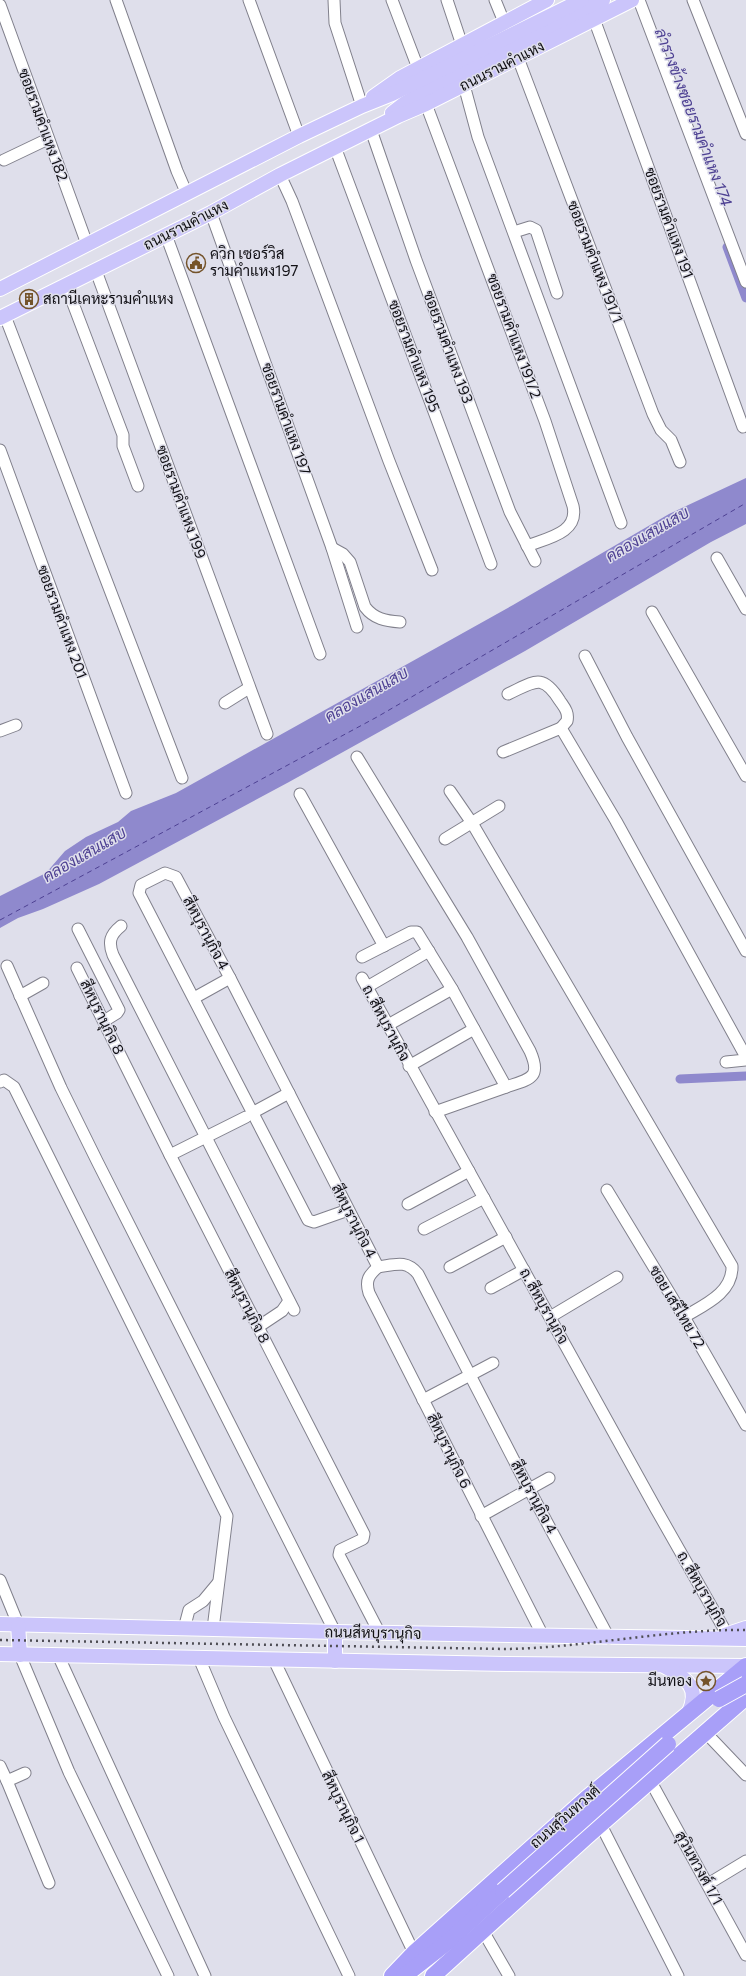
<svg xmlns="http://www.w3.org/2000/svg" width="746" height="1976" font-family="Commissioner,Sarabun,sans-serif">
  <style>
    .water { fill: #8f89cd }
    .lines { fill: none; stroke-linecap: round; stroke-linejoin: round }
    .canal { stroke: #8f89cd; stroke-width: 9 }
    .ferry { stroke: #4e4193; stroke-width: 1; stroke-dasharray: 5 4; stroke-linecap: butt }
    .minor-casing { stroke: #81808c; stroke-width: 13 }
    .major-casing { stroke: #fff; stroke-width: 16 }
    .highway-casing { stroke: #fff; stroke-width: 18 }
    .minor { stroke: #fff; stroke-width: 11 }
    .major { stroke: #cbc5fb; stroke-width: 14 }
    .highway { stroke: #a89ff8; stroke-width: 16 }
    .rail { stroke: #4f4e55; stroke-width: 2.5; stroke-dasharray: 2 4; stroke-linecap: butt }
    .highway-bridge-casing { stroke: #fff; stroke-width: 18; stroke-linecap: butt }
    .highway-bridge { stroke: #a89ff8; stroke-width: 16 }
    .labels { text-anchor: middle; stroke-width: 3; stroke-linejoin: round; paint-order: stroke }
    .street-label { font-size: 15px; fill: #111015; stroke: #dfdfeb }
    .poi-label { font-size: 15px; fill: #111015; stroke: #dfdfeb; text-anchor: start }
    .water-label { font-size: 16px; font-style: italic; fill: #4e4193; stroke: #dfdfeb }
  </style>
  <rect width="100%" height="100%" fill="#dfdfeb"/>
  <path class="water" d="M746,478v46l-35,18 -186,109 -236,131 -190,102 -56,25 -25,9 -18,10v-32l46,-23 19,-22 21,-14 32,-15 13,-11 45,-18 337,-188 156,-91z"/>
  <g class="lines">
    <g class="canal">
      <path d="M727,247l19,51"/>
      <path d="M680,1079l66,-3"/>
    </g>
    <path class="ferry" d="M0,920l377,-203 369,-214"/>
    <defs>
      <g id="minor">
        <path d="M116,0l61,171 10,23"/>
        <path d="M249,0l50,136"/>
        <path d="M334,0l1,23 27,83"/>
        <path d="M392,0l26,68"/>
        <path d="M447,0l15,45"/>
        <path d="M495,0l9,22"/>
        <path d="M639,0l107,282"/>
        <path d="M693,0l53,134"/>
        <path d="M0,5l87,239"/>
        <path d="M594,19l149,408"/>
        <path d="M518,58l135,356 8,16 10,10 9,22"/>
        <path d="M464,85l14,52 143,386"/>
        <path d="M426,104l119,317 28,85c6,27 -26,32 -46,40"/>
        <path d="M371,130l45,130 94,252 25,49"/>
        <path d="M335,147l156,417"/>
        <path d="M4,160l44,-21"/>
        <path d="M280,175l12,26 97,260 43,109"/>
        <path d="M211,213l121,335 25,79"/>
        <path d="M514,232l16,-5 6,3 21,63"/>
        <path d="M166,235l154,419"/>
        <path d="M96,271l171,463"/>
        <path d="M66,285l57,150v11l15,40"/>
        <path d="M5,316l177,462"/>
        <path d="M0,450l126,343"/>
        <path d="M332,548l11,6 7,8 15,45c9,12 21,14 35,15"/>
        <path d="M717,558l29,51"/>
        <path d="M652,612l94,164"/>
        <path d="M585,656l42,81 119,214"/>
        <path d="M508,694c26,-12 34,-22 52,7 4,6 9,11 7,20l-6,7"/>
        <path d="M225,703l24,-15"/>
        <path d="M0,731l16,-6"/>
        <path d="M503,752l58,-24 55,93 130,236"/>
        <path d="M357,757l110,180 63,114c12,27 0,28 -24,36"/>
        <path d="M450,791l22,32 260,443c1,27 -28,39 -48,51"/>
        <path d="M300,794l84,152"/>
        <path d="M445,839l54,-33"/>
        <path d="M121,926c-11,9 -13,16 -8,29l181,355"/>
        <path d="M78,929l41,81 -2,3 -13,8"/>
        <path d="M362,957l49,-25h6l35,57 54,98 -71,25"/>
        <path d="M7,966l54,122 36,73 238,471"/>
        <path d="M77,968l93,187 194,379 -1,5 -23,11 -1,5 40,77"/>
        <path d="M362,978l294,531 71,125"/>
        <path d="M367,987l62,-36"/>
        <path d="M20,996l23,-13"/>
        <path d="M194,998l36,-20"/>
        <path d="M388,1025l64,-36"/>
        <path d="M726,1062l20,-2"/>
        <path d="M409,1066l65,-37"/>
        <path d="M0,1082l4,-2 10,7 213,429 -14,113"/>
        <path d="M252,1113l37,-20"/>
        <path d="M170,1155l76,-38"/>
        <path d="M607,1190l77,127 62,108"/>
        <path d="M408,1204l61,-33"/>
        <path d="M348,1210l-34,12 -6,-2 -169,-327 2,-8 24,-12 11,4 54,101 148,289c16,-2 28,-8 40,7l103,200 88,164"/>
        <path d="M424,1229l60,-31"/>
        <path d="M378,1267c-9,8 -13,13 -9,26l174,343"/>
        <path d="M450,1267l56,-30"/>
        <path d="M491,1288l33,-18"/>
        <path d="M550,1317l67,-40"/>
        <path d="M258,1327l24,-16 7,-10"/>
        <path d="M423,1400l70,-37"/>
        <path d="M481,1516l68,-38"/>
        <path d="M0,1580l18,44"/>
        <path d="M184,1629l5,-19 14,-9 15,-18"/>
        <path d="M20,1655l49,117 99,204"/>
        <path d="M58,1655l147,321"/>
        <path d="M199,1658l25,59 125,259"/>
        <path d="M274,1660l140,293"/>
        <path d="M706,1733l40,42"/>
        <path d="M0,1766l7,15 18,-8"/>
        <path d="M7,1781l42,102"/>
        <path d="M651,1782l95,173"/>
        <path d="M601,1825l77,151"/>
        <path d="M708,1884l38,-23"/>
        <path d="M483,1931l26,45"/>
      </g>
      <g id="major">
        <path d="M373,97l27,-19 147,-78"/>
        <path d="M392,113l13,-10 38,-22 160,-81"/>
        <path d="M0,289l299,-153 63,-30 30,-12 190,-94"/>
        <path d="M0,318l211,-105 69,-38 118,-59 28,-12 206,-104"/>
        <path d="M0,1624l335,8 411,7"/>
        <path d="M18,1624l2,31"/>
        <path d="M725,1635l21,-7"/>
        <path d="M0,1654l506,10 239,2"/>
        <path d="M335,1661v-29"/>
        <path d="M664,1666c20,12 37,19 25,46"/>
      </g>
      <g id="highway">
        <path d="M392,1976l22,-23 172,-154 160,-133"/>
        <path d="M404,1976l45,-35 54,-50"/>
        <path d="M433,1976l153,-139 160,-140"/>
      </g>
    </defs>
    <use href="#minor" class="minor-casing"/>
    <use href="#major" class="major-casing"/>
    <use href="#highway" class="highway-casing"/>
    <use href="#minor" class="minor"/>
    <use href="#major" class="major"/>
    <use href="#highway" class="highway"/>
    <path class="rail" d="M0,1640l505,9c80,-1 160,-20 241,-19"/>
    <defs>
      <g id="highway-bridge">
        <path d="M719,1699l27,-15"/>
        <path d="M503,1891l165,-147"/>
      </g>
    </defs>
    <use href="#highway-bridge" class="highway-bridge-casing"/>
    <use href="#highway-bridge" class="highway-bridge"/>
  </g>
  <defs>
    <symbol id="civic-ring" viewBox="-11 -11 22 22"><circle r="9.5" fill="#dfdfeb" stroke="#74532a" stroke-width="1.5"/><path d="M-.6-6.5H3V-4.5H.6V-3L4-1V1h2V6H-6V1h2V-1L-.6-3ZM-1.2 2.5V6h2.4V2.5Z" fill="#74532a"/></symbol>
    <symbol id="building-ring" viewBox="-11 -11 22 22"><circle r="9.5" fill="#dfdfeb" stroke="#74532a" stroke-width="1.5"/><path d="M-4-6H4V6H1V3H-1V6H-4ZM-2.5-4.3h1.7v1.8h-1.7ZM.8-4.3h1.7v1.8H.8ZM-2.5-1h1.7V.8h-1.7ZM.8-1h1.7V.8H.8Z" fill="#74532a"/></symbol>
    <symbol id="sight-ring" viewBox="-11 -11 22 22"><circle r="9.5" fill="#dfdfeb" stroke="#74532a" stroke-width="1.5"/><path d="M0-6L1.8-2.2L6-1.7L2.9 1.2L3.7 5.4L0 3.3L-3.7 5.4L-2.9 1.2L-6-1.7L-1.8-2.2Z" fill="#74532a"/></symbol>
  </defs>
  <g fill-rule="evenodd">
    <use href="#civic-ring" x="185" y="252" width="22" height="22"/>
    <use href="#building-ring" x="18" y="288" width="22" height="22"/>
    <use href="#sight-ring" x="695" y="1670" width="22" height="22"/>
  </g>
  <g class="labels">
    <g class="street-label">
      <text transform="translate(502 66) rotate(-27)" y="5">ถนนรามคำแหง</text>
      <text transform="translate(43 125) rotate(70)" y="5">ซอยรามคำแหง 182</text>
      <text transform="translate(669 223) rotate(70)" y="5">ซอยรามคำแหง 191</text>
      <text transform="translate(186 225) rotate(-27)" y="5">ถนนรามคำแหง</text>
      <text transform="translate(595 262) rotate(69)" y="5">ซอยรามคำแหง 191/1</text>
      <text transform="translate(514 336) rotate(70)" y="5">ซอยรามคำแหง 191/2</text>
      <text transform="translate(448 347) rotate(70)" y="5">ซอยรามคำแหง 193</text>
      <text transform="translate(414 356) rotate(69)" y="5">ซอยรามคำแหง 195</text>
      <text transform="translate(286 419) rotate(70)" y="5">ซอยรามคำแหง 197</text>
      <text transform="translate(181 502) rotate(70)" y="5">ซอยรามคำแหง 199</text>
      <text transform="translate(62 622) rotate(70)" y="5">ซอยรามคำแหง 201</text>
      <text transform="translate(206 933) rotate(62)" y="5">สีหบุรานุกิจ 4</text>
      <text transform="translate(102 1017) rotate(64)" y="5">สีหบุรานุกิจ 8</text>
      <text transform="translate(386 1023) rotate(62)" y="5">ถ. สีหบุรานุกิจ</text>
      <text transform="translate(354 1221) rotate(63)" y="5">สีหบุรานุกิจ 4</text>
      <text transform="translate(247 1306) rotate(63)" y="5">สีหบุรานุกิจ 8</text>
      <text transform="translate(544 1306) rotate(61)" y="5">ถ. สีหบุรานุกิจ</text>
      <text transform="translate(677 1307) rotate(59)" y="5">ซอย เสรีไทย 72</text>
      <text transform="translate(449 1451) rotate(64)" y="5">สีหบุรานุกิจ 6</text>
      <text transform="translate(534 1497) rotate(62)" y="5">สีหบุรานุกิจ 4</text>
      <text transform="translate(702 1589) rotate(60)" y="5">ถ. สีหบุรานุกิจ</text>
      <text transform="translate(373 1633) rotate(1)" y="5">ถนนสีหบุรานุกิจ</text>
      <text transform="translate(343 1807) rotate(64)" y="5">สีหบุรานุกิจ 1</text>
      <text transform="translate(565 1817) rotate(-41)" y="5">ถนนสุวินทวงศ์</text>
      <text transform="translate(699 1868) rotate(61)" y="5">สุวินทวงศ์ 1/1</text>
    </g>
    <g class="poi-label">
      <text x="210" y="259">ควิก เซอร์วิส<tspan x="210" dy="17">รามคำแหง197</tspan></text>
      <text x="43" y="304">สถานีเคหะรามคำแหง</text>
      <text x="692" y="1686" text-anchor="end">มีนทอง</text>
    </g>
    <g class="water-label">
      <text transform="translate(694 117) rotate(69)" y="6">ลำรางข้างซอยรามคำแหง 174</text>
      <text transform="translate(647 534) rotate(-30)" y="6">คลองแสนแสบ</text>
      <text transform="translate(366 694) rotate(-30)" y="6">คลองแสนแสบ</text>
      <text transform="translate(84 854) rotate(-30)" y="6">คลองแสนแสบ</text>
    </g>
  </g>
</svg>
